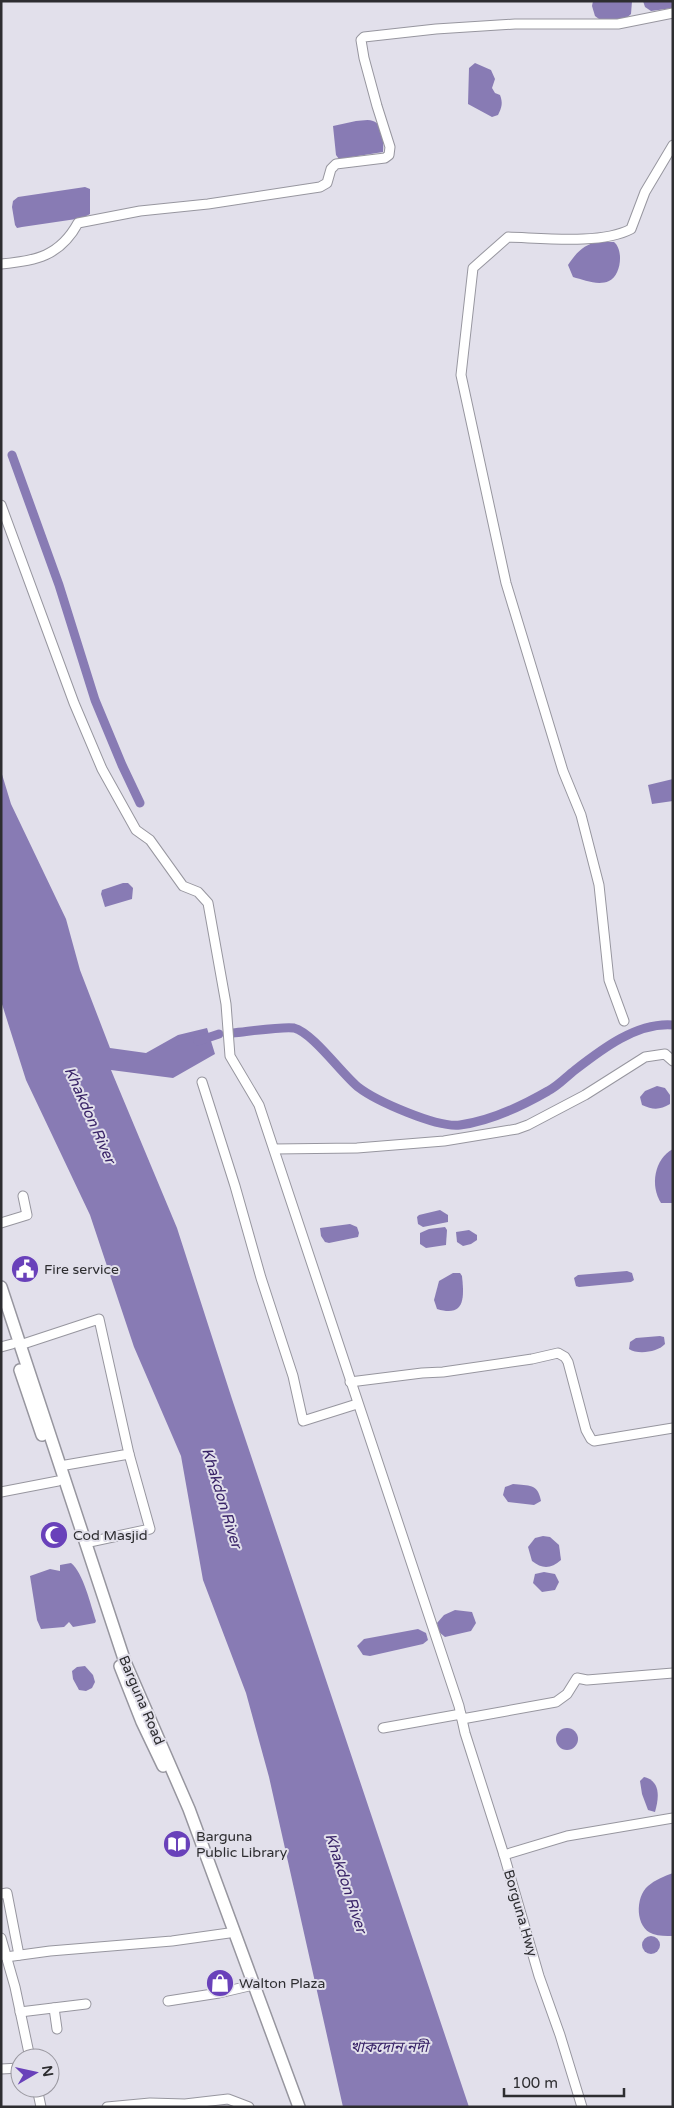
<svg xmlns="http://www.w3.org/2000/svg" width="674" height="2108" font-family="'Varela Round','Noto Sans Bengali',sans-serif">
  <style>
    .water { fill: #887bb4 }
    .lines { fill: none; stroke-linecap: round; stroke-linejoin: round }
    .canal { stroke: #887bb4; stroke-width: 9 }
    .minor-casing { stroke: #97969f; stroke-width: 11 }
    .major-casing { stroke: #97969f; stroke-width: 14 }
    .minor { stroke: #fff; stroke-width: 9 }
    .major { stroke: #fff; stroke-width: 11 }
    .labels { text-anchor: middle; stroke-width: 4; stroke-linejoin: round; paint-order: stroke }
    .poi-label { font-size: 14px; fill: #2d2d30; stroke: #e2e0eb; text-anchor: start }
    .street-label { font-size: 14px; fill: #2d2d30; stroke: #e2e0eb }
    .water-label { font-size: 15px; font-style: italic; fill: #382267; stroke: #e2e0eb }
  </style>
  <rect width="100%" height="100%" fill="#e2e0eb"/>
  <g class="water">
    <path d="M593,1h39l-1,13 -8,7 -24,-2 -4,-3 -3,-10z"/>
    <path d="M643,1h30v7l-22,3 -6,-4z"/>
    <path d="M475,63l16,7 4,9 -3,9 3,5 5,2c3,8 2,12 -2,20l-6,2 -24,-13 1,-36z"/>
    <path d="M356,121c5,0 12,-2 17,0 10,3 11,23 10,31l-44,7 -3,-4 -3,-29z"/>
    <path d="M85,187l5,2v25l-7,4 -61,9 -5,1 -2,-3 -3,-18 1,-6 5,-4z"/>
    <path d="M598,242h16c10,8 7,34 -5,39 -11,5 -25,-1 -36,-4l-5,-12c8,-12 16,-21 30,-23z"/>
    <path d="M1,771l10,33 55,115 14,51 30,78 36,5 32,-18 29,-7 8,26 -42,24 -62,-8 66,158 55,171 237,708h-126l-74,-330 -23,-84 -43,-113 -22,-124 -47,-109 -44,-132 -64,-135 -25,-79z"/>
    <path d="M673,779v22l-21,3 -4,-19z"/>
    <path d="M123,883h5l5,5 -1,11 -27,8 -4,-13 1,-4z"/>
    <path d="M657,1086l8,2 5,7v9c-10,6 -17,6 -28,1l-2,-8 5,-6z"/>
    <path d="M673,1149v54h-12c-11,-17 -7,-44 12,-54z"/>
    <path d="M440,1210l8,5v7l-25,5 -5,-3 -1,-7 2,-2z"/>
    <path d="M350,1224l7,3 2,6 -1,4 -29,6 -4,-1 -4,-6 -1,-8z"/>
    <path d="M445,1227l2,3 -1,15 -20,3 -6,-4v-11l9,-4z"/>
    <path d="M469,1230l8,5v5l-6,4 -8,2 -6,-4 -1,-10z"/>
    <path d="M627,1271l5,2 2,7 -3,2 -52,5 -3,-1 -2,-8 4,-3z"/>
    <path d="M453,1273h7l2,3c2,20 4,42 -25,33l-3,-9 5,-19z"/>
    <path d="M660,1336l4,1 1,7c-7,8 -27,11 -36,5l1,-7 6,-4z"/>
    <path d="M513,1484c16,2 25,-1 28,17l-7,4 -26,-3 -5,-7 2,-8z"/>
    <path d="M543,1536l7,1 9,8 2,15c-10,9 -19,9 -29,1l-4,-14 7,-9z"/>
    <path d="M71,1563c12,9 20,43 25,58l-1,2 -22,4 -4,-5 -5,5 -23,2 -4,-9 -7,-44 20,-7 10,2v-6z"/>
    <path d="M544,1572l11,2 4,8 -4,8 -13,2 -9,-9 2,-9z"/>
    <path d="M455,1610l17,2 4,11 -5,8 -26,6 -6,-5 -2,-9 7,-8z"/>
    <path d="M418,1629l8,4 2,7 -5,4 -53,12 -7,-1 -6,-9 7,-7z"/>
    <path d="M85,1666l8,9 2,7 -3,6 -6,3 -7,-1 -6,-11 -1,-8 5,-4z"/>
    <circle cx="567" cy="1739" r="11"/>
    <path d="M644,1777c17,4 15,21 11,35l-7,-2 -6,-16 -2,-13z"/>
    <path d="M673,1873v63c-7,0 -14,0 -20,-2 -18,-6 -18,-37 -5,-48 7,-6 16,-10 25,-13z"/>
    <circle cx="651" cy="1945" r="9"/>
  </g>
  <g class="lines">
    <g class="canal">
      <path d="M12,455l47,130 36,115 27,65 18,38"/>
      <path d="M233,1033c12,-1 51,-7 61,-5 19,5 47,45 64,59 18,14 79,41 102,38 30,-4 62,-19 88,-34 10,-5 18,-14 27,-21 27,-21 62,-48 98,-45"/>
      <path d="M198,1041l21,-7"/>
    </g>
    <defs>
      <g id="minor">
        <path d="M1,264c35,-3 59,-8 77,-41l62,-12 68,-7 112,-17 7,-4 4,-14 5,-5 49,-6 4,-3 1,-8 -13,-41 -13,-48 -3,-18 3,-3 72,-8 79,-5h103l55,-11"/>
        <path d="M1,505l73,198 28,66 34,61 14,10 33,46 15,6 10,11 18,101 4,52 29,49 200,601 6,27 39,122 35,121 21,59 22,72"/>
        <path d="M624,1021l-15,-41 -10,-95 -18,-70 -18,-44 -57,-188 -45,-208 12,-107 35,-31c34,1 93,8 123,-8l14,-37 28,-47"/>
        <path d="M202,1082l33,104 26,92 32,98 10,45 54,-17"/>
        <path d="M274,1149l83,-1 87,-7 73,-12 11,-4 57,-30 60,-38 20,-3 8,7"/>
        <path d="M1,1223l26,-8 -4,-19"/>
        <path d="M20,1345l79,-26 30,135 -69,12"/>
        <path d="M1,1347l11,-3"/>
        <path d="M350,1382l72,-9 21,-1 89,-13 26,-6 7,4 3,5 18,68 5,9 3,2 79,-13"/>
        <path d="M1,1492l57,-11"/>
        <path d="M85,1543l65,-14 -21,-75"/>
        <path d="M462,1719l94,-17 11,-8 10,-16 10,2 86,-7"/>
        <path d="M383,1728l78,-14"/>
        <path d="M504,1855l63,-19 106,-18"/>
        <path d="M1,1894l6,-1 12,62"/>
        <path d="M1,1938l14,49 15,71"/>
        <path d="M6,1957l44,-6 122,-10 57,-8"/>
        <path d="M168,2001l51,-8 30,-7"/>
        <path d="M54,2008l3,21"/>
        <path d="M20,2012l66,-8"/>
        <path d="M1,2069l19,-1"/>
        <path d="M37,2088l4,19"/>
        <path d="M107,2107l43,-4 35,1 43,-5 21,8"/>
      </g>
      <g id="major">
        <path d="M1,1287l124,375 64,147 110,298"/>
        <path d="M20,1370l22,65"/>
        <path d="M120,1666l22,56 21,44"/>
      </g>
    </defs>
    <use href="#minor" class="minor-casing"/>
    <use href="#major" class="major-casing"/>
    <use href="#minor" class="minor"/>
    <use href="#major" class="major"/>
  </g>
  <defs>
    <symbol id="civic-disc" viewBox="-11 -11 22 22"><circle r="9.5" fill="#6941ba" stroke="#e2e0eb"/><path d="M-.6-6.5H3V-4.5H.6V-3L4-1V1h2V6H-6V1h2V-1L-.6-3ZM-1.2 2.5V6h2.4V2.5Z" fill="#fff"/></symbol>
    <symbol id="mosque-disc" viewBox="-11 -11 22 22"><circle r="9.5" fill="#6941ba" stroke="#e2e0eb"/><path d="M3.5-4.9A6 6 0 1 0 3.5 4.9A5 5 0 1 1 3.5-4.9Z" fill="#fff"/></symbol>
    <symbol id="library-disc" viewBox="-11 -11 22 22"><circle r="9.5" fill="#6941ba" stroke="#e2e0eb"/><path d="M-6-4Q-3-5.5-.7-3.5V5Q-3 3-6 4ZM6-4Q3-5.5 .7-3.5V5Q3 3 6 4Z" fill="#fff"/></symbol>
    <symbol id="shop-disc" viewBox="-11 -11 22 22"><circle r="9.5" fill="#6941ba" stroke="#e2e0eb"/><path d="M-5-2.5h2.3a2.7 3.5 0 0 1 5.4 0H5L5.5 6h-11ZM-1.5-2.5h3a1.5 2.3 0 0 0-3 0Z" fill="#fff"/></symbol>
  </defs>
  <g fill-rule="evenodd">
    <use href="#civic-disc" x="9" y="1253" width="32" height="32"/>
    <use href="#mosque-disc" x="38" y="1519" width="32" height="32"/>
    <use href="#library-disc" x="161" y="1828" width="32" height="32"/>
    <use href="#shop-disc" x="204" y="1967" width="32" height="32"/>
  </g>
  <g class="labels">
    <g class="poi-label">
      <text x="44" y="1274">Fire service</text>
      <text x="73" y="1540">Cod Masjid</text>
      <text x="196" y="1841">Barguna<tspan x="196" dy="16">Public Library</tspan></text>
      <text x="239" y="1988">Walton Plaza</text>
    </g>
    <g class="street-label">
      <text transform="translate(142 1700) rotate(67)" y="5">Barguna Road</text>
      <text transform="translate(521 1913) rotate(74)" y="5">Borguna Hwy</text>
    </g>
    <g class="water-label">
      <text transform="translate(90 1115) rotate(66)" y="5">Khakdon River</text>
      <text transform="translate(222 1498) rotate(73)" y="5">Khakdon River</text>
      <text transform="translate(346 1883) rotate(72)" y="5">Khakdon River</text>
      <text x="389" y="2052">খাকদোন নদী</text>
    </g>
  </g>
  <rect width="674" height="2108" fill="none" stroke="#2d2d30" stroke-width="5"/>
  <g transform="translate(35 2073) rotate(81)"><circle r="24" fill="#e2e0eb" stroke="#9a98a0"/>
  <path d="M0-4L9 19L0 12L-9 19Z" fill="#6941ba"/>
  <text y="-8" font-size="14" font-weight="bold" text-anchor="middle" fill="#2d2d30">N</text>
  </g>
  <path d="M504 2088v8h120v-8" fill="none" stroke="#2d2d30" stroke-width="2.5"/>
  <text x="512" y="2088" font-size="15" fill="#2d2d30" stroke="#e2e0eb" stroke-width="4" paint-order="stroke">100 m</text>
</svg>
